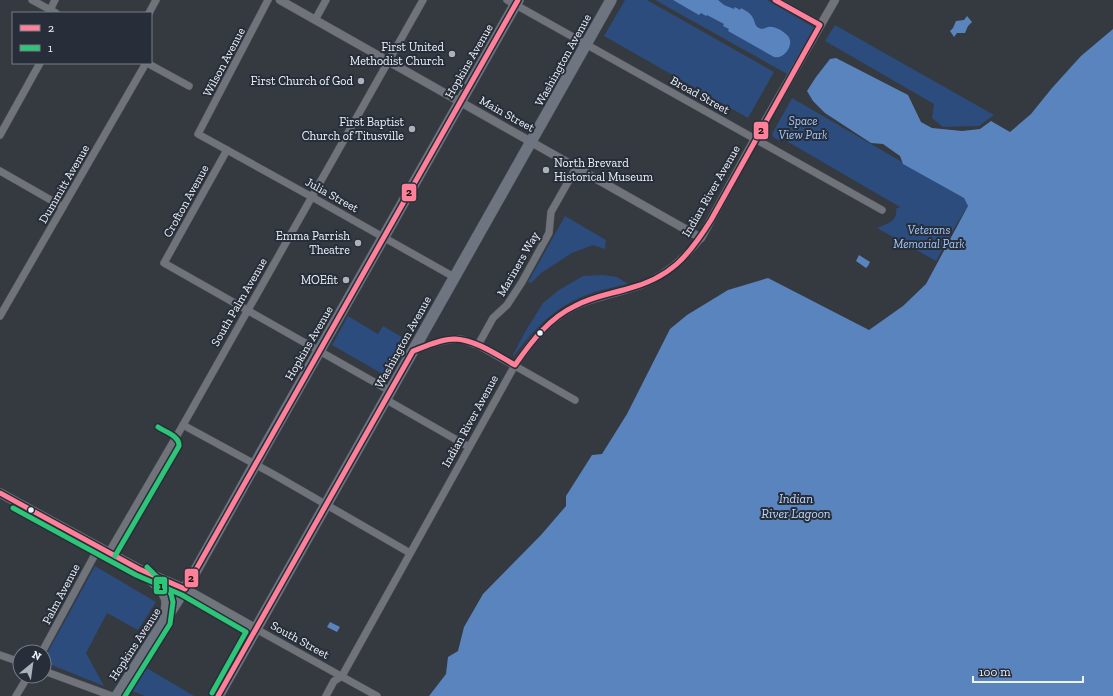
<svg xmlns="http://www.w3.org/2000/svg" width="1113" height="696" font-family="'Zilla Slab',serif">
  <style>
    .green { fill: #2b4c7c }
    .water { fill: #5a84be }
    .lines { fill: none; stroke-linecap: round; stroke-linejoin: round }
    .minor-casing { stroke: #53585d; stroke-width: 8 }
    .tertiary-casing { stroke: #53585d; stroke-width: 9 }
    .secondary-casing { stroke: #53585d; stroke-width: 10 }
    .primary-casing { stroke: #53585d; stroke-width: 12 }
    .minor { stroke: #70747a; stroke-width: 7 }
    .tertiary { stroke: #70747a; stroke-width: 8 }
    .secondary { stroke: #70757c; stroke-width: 9 }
    .primary { stroke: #6e7581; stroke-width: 11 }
    .bus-1-casing { stroke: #272e39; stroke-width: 8 }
    .bus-2-casing { stroke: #272e39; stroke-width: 8 }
    .bus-1 { stroke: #ff8098; stroke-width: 5 }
    .bus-2 { stroke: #2dc577; stroke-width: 5 }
    .poi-dot { fill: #adb1b9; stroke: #272e39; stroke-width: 1.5 }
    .bus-dot { fill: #edf2fa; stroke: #272e39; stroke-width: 1.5 }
    .labels { text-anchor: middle; stroke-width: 4; stroke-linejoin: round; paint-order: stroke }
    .poi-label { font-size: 12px; fill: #edf2fa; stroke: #272e39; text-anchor: end }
    .street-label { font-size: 12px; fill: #edf2fa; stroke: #272e39 }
    .park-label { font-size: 12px; font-style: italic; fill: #a4c8fc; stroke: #272e39 }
    .water-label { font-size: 13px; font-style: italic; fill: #bfd7fb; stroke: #272e39 }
    .line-badge { stroke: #272e39; stroke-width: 1.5 }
    .pale-badge-label { font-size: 11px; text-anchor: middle; font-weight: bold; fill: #111 }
  </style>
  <rect width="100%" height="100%" fill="#353940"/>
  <g class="green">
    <path d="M625,0h22l127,72 -26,46 -144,-82z"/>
    <path d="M655,0h112l48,28 -26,47z"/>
    <path d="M835,25l159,90 -15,11 -36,1 -11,-9 2,-14 -109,-63z"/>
    <path d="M792,98l172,100 4,8 -15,24 -17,31 -59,-33c10,-4 21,-7 19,-19l4,-2 -117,-68 -3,2 -7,-4 -1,-3z"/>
    <path d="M565,216l41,24 -1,9 -12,-4 -21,8 -31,20 -10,10 -3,-1z"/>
    <path d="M603,275l14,2 11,7c-12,3 -24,5 -36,9 -34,11 -58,35 -78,63l-1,-1 12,-23 18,-29 16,-13 24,-14z"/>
    <path d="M348,316l30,18 5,-8 24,14 -21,36 -54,-31z"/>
    <path d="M95,566l61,36 -18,28 -31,-17 -21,40 18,33 -60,-24v-3z"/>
    <path d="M145,667l49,29h-49l-13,-5z"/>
  </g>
  <g class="water">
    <path d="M673,0h45l6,5 10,4 1,-2 5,3 1,-2c3,2 8,4 10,7 4,4 3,11 8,13 3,2 6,0 9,-1 7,-1 15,4 20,9 7,8 -4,24 -14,21l-46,-26 1,-2 -6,-3 1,-2 -17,-9 -1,1 -5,-3 -2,2z"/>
    <path d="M967,16l5,6 -4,4 -3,7h-8l-3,4 -4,-6 3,-3 3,-7 8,-1z"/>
    <path d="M1113,29v667h-684l17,-22 2,-17 10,-6 6,-24 19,-33 58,-59 25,-29v-10l26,-41 10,-1 25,-40 43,-85 17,-14 41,-25 40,-12 101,52 34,-24 23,-22 42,-78 -4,-8 -61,-34 -3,-8 -17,-12 -12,-1 -46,-30 -12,-12 -6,-10 9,-14 14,-18 6,-1 72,37 13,27 11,6 30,3 18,-2 11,-8 19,11 21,-18 21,-26 29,-32z"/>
    <path d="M859,255l11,7 -2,4 -2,2 -10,-7z"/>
    <path d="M330,622l10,5 -3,5 -10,-5z"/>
  </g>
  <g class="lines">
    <defs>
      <g id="minor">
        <path d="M32,0l24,13"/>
        <path d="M268,0l-70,134 114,63 142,80"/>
        <path d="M507,0l375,210"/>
        <path d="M775,0l45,25"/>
        <path d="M50,10l5,-10"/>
        <path d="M149,13l7,-13"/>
        <path d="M315,20l11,-20"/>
        <path d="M147,63l42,23"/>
        <path d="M0,135l40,-72"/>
        <path d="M227,150l-63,113 226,128"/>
        <path d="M0,171l63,36"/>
        <path d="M0,316l146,-253"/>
        <path d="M478,345l15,-27 14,-13 15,-23 27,-49 2,-21 25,-44"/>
        <path d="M413,350c14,-4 32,-12 47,-11 6,1 12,5 18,6l97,55"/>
        <path d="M385,399l84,48"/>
        <path d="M183,425l90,49 137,79"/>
        <path d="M109,552l74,-127 240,-425"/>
        <path d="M256,629l121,67"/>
        <path d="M42,652l57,-105"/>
        <path d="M0,655l20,7"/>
        <path d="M44,671l68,25"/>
        <path d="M16,696l12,-20"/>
        <path d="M326,696l8,-15 8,-5 173,-311c13,-19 27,-38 47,-51 23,-16 51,-19 77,-28 26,-10 45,-27 62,-48"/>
      </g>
      <path id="tertiary" d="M280,0l421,238 54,-99 80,-139"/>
      <g id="secondary">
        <path d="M0,493l139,76 46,20 71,40"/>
        <path d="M142,573c8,8 23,17 24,29 0,6 -2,13 -2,19"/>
      </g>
      <g id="primary">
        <path d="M117,696l74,-117 72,-129 255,-450"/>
        <path d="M218,696l393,-696"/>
      </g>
    </defs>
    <use href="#minor" class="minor-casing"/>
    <use href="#tertiary" class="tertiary-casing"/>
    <use href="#secondary" class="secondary-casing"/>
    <use href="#primary" class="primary-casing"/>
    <use href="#minor" class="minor"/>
    <use href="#tertiary" class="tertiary"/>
    <use href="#secondary" class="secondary"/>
    <use href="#primary" class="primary"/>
    <defs>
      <g id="bus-1">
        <path d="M0,493l139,76 46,20 333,-589"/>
        <path d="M218,696l195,-345c13,-5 28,-12 42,-12 21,1 42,16 60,26 16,-23 34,-47 60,-59 16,-9 35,-12 52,-17 43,-11 61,-32 84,-69l109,-195 -45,-25"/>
      </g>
      <g id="bus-2">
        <path d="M13,508l123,67 46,20 64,37 -34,61"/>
        <path d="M115,556l64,-110c1,-10 -14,-14 -21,-19"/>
        <path d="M125,696l45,-72 3,-22 -2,-8 -6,-9 -18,-18"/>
      </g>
    </defs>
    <use href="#bus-1" class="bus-1-casing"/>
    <use href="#bus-2" class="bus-2-casing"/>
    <use href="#bus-1" class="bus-1"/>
    <use href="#bus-2" class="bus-2"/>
  </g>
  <g class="poi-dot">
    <circle cx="452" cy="54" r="4"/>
    <circle cx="361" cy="81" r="4"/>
    <circle cx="412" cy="129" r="4"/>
    <circle cx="546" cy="170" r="4"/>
    <circle cx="358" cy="243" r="4"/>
    <circle cx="346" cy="280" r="4"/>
  </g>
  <g class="bus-dot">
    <circle cx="540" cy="333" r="3.5"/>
    <circle cx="31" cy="510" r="3.5"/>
  </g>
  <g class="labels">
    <g class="poi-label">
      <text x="444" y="51">First United<tspan x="444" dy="14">Methodist Church</tspan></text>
      <text x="353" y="85">First Church of God</text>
      <text x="404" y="126">First Baptist<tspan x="404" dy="14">Church of Titusville</tspan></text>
      <text x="554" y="167" text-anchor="start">North Brevard<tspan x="554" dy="14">Historical Museum</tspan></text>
      <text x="350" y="240">Emma Parrish<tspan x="350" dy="14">Theatre</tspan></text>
      <text x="338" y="284">MOEfit</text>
    </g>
    <g class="street-label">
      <text transform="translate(563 60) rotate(-61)" y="4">Washington Avenue</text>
      <text transform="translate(469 61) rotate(-60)" y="4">Hopkins Avenue</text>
      <text transform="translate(224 62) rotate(-62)" y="4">Wilson Avenue</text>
      <text transform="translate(700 95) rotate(29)" y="4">Broad Street</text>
      <text transform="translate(507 114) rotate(29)" y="4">Main Street</text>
      <text transform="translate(64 184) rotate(-60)" y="4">Dummitt Avenue</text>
      <text transform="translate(711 191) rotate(-60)" y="4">Indian River Avenue</text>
      <text transform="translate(332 195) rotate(29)" y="4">Julia Street</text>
      <text transform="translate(186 201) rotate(-61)" y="4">Crofton Avenue</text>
      <text transform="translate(518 264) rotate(-60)" y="4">Mariners Way</text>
      <text transform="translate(239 302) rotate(-60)" y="4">South Palm Avenue</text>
      <text transform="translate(403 342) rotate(-61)" y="4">Washington Avenue</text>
      <text transform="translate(309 343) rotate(-60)" y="4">Hopkins Avenue</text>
      <text transform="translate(470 421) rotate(-61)" y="4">Indian River Avenue</text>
      <text transform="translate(61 594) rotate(-62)" y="4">Palm Avenue</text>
      <text transform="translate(300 640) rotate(29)" y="4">South Street</text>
      <text transform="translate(135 644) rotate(-57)" y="4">Hopkins Avenue</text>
    </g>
    <g class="park-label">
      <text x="803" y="125">Space<tspan x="803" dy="14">View Park</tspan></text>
      <text x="929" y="234">Veterans<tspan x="929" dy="14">Memorial Park</tspan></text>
    </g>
    <g class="water-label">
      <text x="796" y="503">Indian<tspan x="796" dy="15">River Lagoon</tspan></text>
    </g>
  </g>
  <g class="line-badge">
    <rect x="753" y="121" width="16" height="19" rx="4" fill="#ff8098"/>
    <rect x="401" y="183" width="16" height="19" rx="4" fill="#ff8098"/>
    <rect x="184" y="568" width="15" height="20" rx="4" fill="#ff8098"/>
    <rect x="153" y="576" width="15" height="19" rx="4" fill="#2dc577"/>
  </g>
  <g class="pale-badge-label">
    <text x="761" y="134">2</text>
    <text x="409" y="196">2</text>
    <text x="191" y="582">2</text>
    <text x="161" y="590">1</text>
  </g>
  <rect x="12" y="12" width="140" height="52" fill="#272e39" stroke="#767c86"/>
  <rect x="20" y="25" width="20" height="6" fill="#ff8098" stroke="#767c86"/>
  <text x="48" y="32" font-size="12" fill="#edf2fa">2</text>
  <rect x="20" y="45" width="20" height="6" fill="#2dc577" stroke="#767c86"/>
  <text x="48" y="52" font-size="12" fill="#edf2fa">1</text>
  <g transform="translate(32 664) rotate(29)"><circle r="19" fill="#272e39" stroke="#767c86"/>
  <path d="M0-3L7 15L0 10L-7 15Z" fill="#adb1b9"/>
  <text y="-6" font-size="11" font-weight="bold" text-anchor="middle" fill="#edf2fa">N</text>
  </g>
  <path d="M973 676v6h110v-6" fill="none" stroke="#edf2fa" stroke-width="2"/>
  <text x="979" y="676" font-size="12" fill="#edf2fa" stroke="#272e39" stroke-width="3" paint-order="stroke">100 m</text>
</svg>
